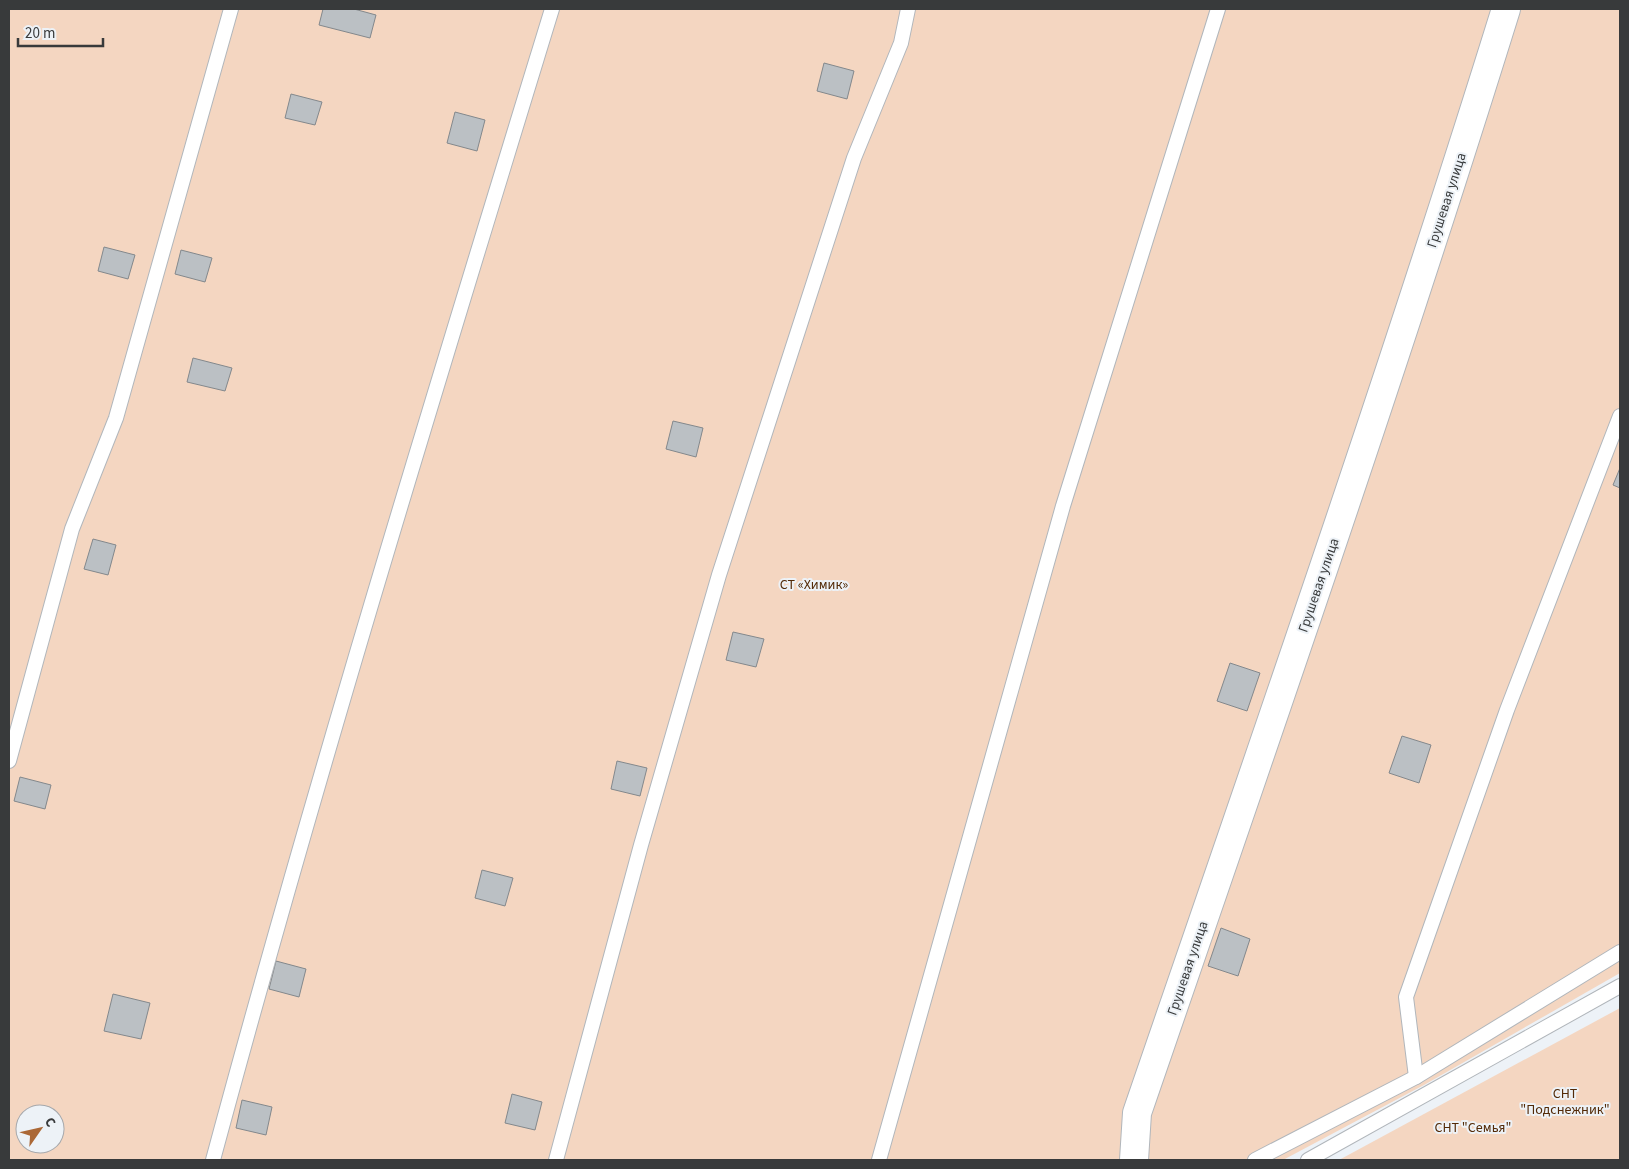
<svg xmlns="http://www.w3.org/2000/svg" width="1629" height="1169" font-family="'Source Sans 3',sans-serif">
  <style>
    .green { fill: #f4d6c1; fill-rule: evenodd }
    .building { fill: #bbc0c4; stroke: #83888c }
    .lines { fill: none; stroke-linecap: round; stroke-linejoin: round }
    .service-casing { stroke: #b1b6bb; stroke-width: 16 }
    .minor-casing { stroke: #b1b6bb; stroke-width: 30 }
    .service { stroke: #fff; stroke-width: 14 }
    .minor { stroke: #fff; stroke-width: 28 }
    .labels { text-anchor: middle; stroke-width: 4; stroke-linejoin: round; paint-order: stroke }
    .street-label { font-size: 14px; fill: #383a3b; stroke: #edf2f7 }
    .park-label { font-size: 14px; fill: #532a07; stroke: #edf2f7 }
  </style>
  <rect width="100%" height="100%" fill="#edf2f7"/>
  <g class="green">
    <path d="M9,9h1611v964l-196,112 -141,75h-1274zM25,1114h30v30h-30z"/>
    <path d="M1620,1008v152h-281z"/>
  </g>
  <g class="building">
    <path d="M323,9h31l22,6 -6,23 -51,-13z"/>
    <path d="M824,63l30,8 -7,28 -30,-8z"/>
    <path d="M291,94l31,8 -7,23 -30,-7z"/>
    <path d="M455,112l30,8 -8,31 -30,-8z"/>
    <path d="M104,247l31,8 -7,24 -30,-8z"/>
    <path d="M181,250l31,8 -7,24 -30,-8z"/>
    <path d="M193,358l39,10 -7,23 -38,-9z"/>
    <path d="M673,421l30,7 -7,29 -30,-8z"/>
    <path d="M1620,468v20l-7,-3z"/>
    <path d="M93,539l23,6 -8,30 -24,-6z"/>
    <path d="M733,632l31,7 -8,28 -30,-7z"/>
    <path d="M1230,663l30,10 -13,38 -30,-10z"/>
    <path d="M1402,736l29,9 -12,38 -30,-10z"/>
    <path d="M617,761l30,7 -7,28 -29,-7z"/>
    <path d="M20,777l31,8 -6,24 -31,-8z"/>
    <path d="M482,870l31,8 -8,28 -30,-8z"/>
    <path d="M1221,928l29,11 -12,37 -30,-10z"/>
    <path d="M276,961l30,8 -7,28 -30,-8z"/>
    <path d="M113,994l37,9 -9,36 -37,-8z"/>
    <path d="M512,1094l30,8 -7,28 -30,-7z"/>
    <path d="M242,1100l30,7 -6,28 -30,-7z"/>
  </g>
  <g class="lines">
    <defs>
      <g id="service">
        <path d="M9,761l63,-232 44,-111 115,-409"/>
        <path d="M1416,1077l-10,-80 101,-287 113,-294"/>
        <path d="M213,1160c104,-386 222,-769 339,-1151"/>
        <path d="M556,1160l85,-315 78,-270 135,-417 47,-115 7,-34"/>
        <path d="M879,1160l184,-654 155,-497"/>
        <path d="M1255,1160l161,-83 204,-125"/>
        <path d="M1308,1160l312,-174"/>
      </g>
      <path id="minor" d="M1134,1160l3,-47c126,-367 254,-734 369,-1104"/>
    </defs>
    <use href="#service" class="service-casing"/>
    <use href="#minor" class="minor-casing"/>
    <use href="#service" class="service"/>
    <use href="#minor" class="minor"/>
  </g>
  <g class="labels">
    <g class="street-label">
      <text transform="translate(1446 200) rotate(-72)" y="5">Грушевая улица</text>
      <text transform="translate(1318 585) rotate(-71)" y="5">Грушевая улица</text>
      <text transform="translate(1187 968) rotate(-71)" y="5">Грушевая улица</text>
    </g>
    <g class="park-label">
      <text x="814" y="589">СТ «Химик»</text>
      <text x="1565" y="1098">СНТ<tspan x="1565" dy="16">"Подснежник"</tspan></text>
      <text x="1473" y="1132">СНТ "Семья"</text>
    </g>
  </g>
  <rect width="1629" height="1169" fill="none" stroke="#383a3b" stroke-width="20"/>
  <g transform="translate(40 1129) rotate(56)"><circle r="24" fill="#edf2f7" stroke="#a5a8ac"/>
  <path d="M0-4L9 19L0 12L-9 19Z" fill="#ab6836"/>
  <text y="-8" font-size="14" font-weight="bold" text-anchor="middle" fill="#383a3b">С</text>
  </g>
  <path d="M18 38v8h85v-8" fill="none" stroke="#383a3b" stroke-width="2.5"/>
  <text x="25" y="38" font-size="15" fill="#383a3b" stroke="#edf2f7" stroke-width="4" paint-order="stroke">20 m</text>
</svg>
